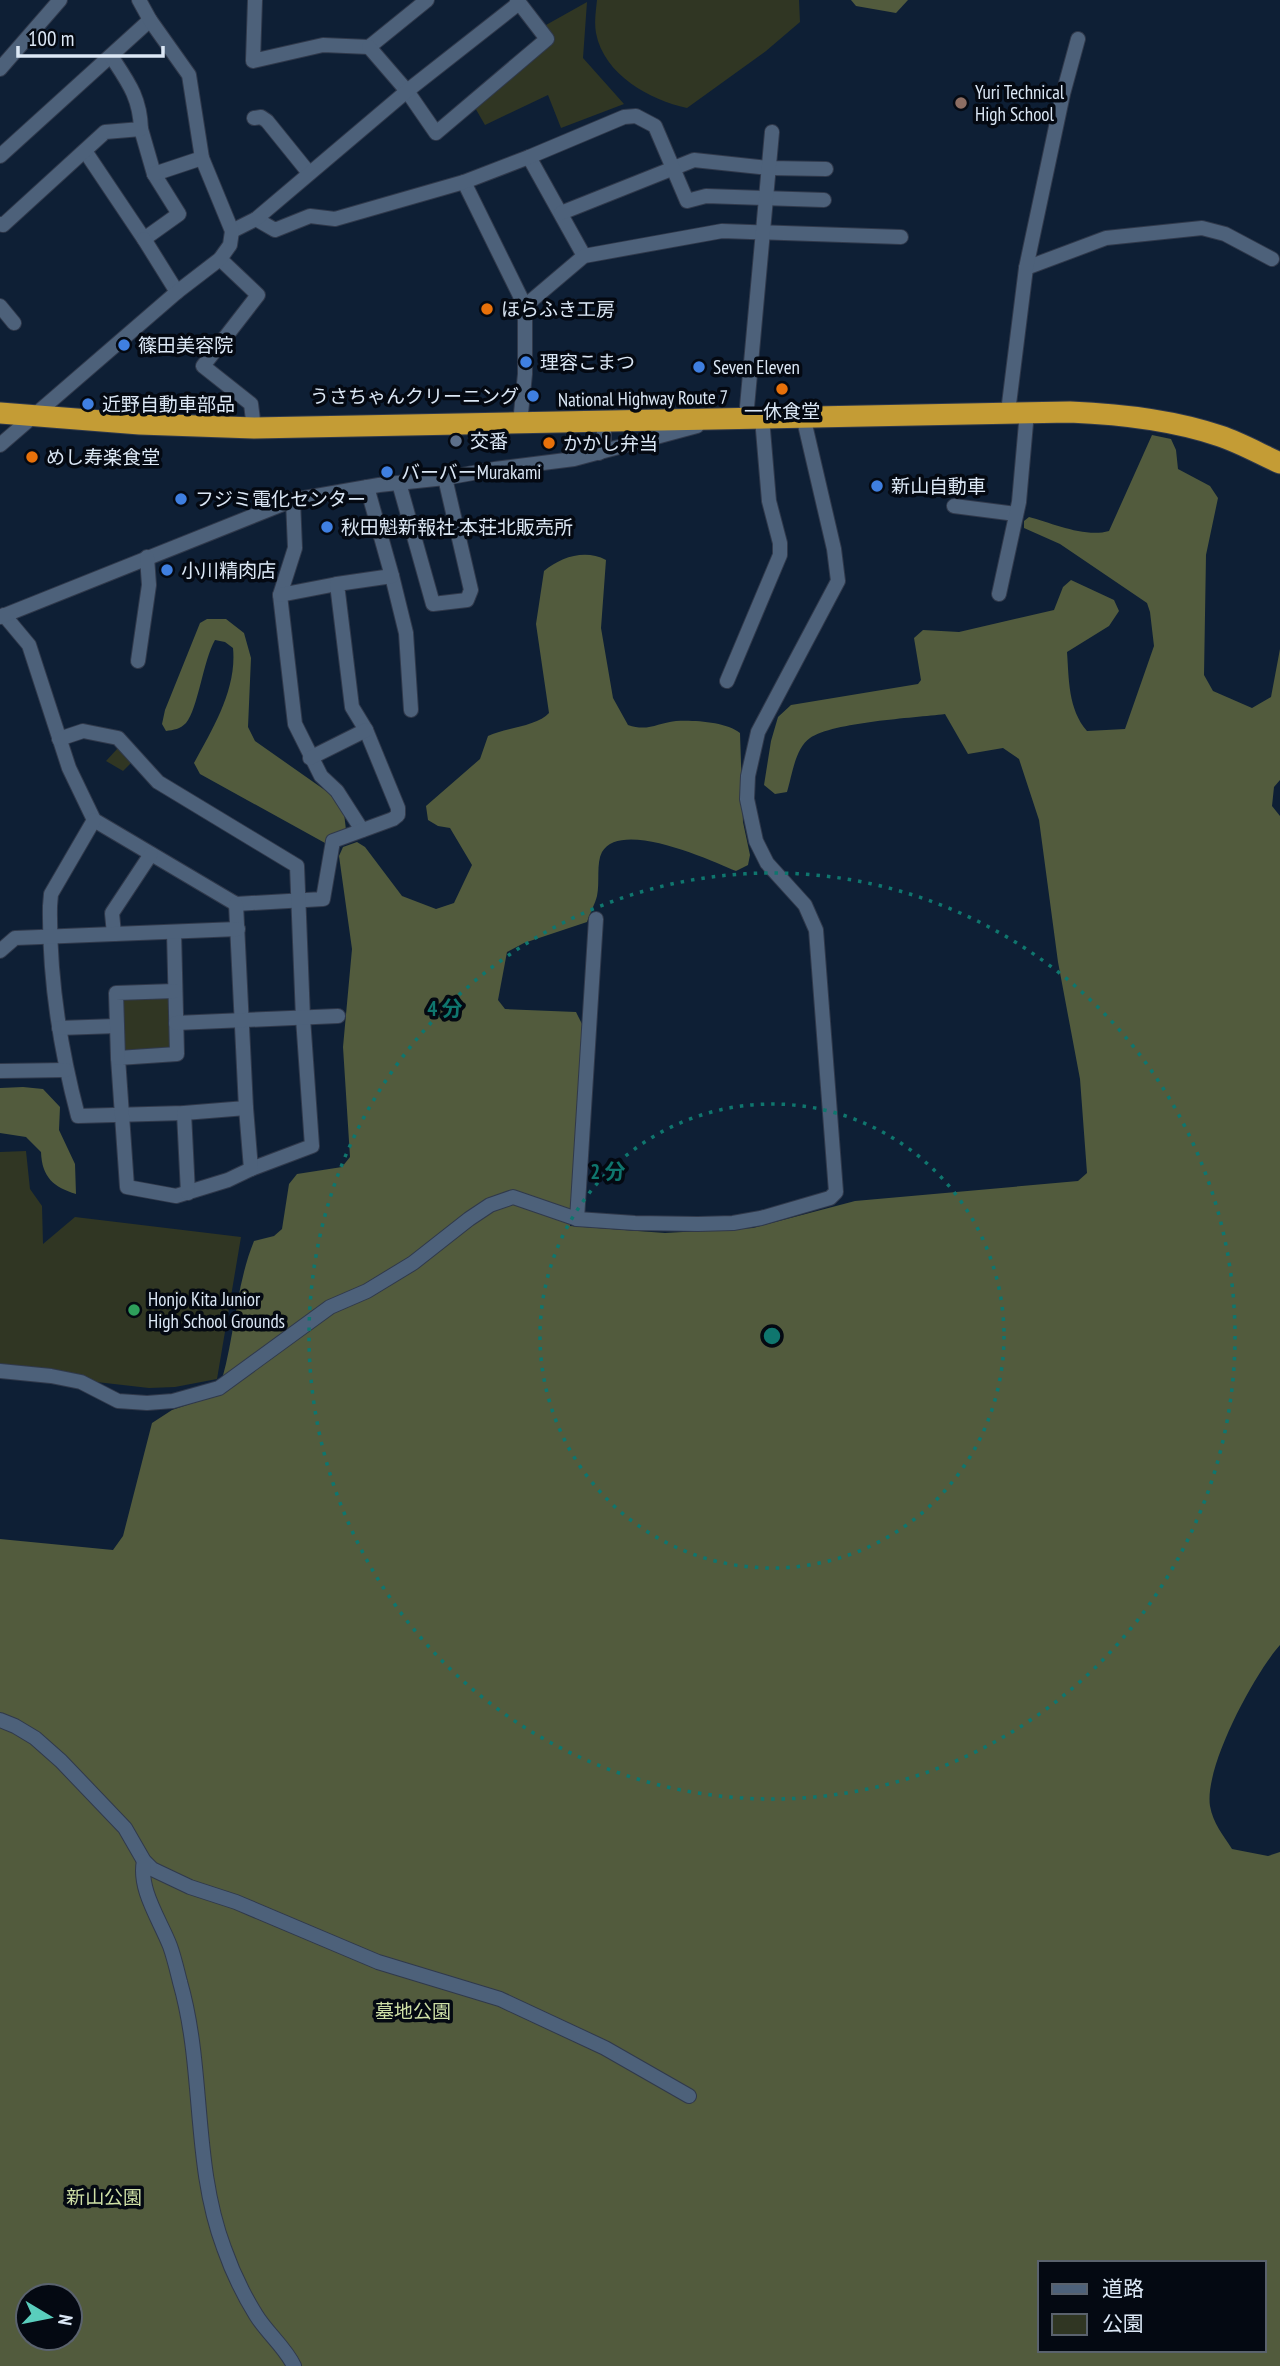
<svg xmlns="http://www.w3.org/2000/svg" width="1280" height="2366" font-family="'PT Sans Narrow','Noto Sans JP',sans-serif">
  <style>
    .green { fill: #303623 }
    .forest { fill: #525b3d; fill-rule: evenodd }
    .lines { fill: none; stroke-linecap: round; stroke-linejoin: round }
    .minor-casing { stroke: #30394b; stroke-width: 16 }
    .highway-casing { stroke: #30394b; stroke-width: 23 }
    .minor { stroke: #4d617a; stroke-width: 14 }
    .highway { stroke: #c49c35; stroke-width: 21 }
    .ring { fill: none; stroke: #0f766e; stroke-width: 3.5; stroke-dasharray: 3.5 7 }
    .education-dot { fill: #8d6e63; stroke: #040912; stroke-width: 2.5 }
    .food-dot { fill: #e8710a; stroke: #040912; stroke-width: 2.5 }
    .shop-dot { fill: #3f7fe0; stroke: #040912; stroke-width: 2.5 }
    .service-dot { fill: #5c6f8a; stroke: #040912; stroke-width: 2.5 }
    .leisure-dot { fill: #2e9e5b; stroke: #040912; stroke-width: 2.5 }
    .labels { text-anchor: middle; stroke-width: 7; stroke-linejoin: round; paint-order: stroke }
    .poi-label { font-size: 19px; fill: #dbe7f5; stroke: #040912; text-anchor: start }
    .street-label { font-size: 19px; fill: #dbe7f5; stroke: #040912 }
    .park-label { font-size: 19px; fill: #cedfa6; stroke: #040912 }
    .centre { fill: #0f766e; stroke: #040912; stroke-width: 3.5 }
    .ring-label { font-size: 21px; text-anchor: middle; font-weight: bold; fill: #0f766e; stroke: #040912; stroke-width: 7; stroke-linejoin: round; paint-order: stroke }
  </style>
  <rect width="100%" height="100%" fill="#0e1f35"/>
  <g class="green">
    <path d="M597,0h202l1,22 -34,29 -79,57c-37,-8 -83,-33 -91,-75 -2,-11 0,-23 1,-33z"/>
    <path d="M587,2l-4,56 41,46 -63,24 -13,-33 -63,30 -11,-19 80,-68 -8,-13z"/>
    <path d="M118,748l13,15 -8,8 -17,-10z"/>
    <path d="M175,991l2,63 -59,4 -2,-65z"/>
    <path d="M26,1151l4,38 12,17 1,38 32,-27 166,20 -24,142 -42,8 -26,1 -149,-17v-219z"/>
  </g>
  <g class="forest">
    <path d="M851,0h57l-12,13 -40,-7z"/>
    <path d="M1152,435l19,4 5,11 2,19 32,17 8,12 -12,57 -2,120 9,16 39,17 19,-11 9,-48v131l-6,7 -2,19 8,10v829c-26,29 -76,122 -70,161 3,17 13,29 22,43l36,7 12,-4v514h-1280v-827l113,11 10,-14 29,-113 20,-13 45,-15c18,-50 17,-105 37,-154l20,-5 8,-7 7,-45 8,-10 45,-7 8,-10 -7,-110 9,-98 -13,-93 4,-9 14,-5 8,5 37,49 34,13 18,-6 18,-38 -22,-37 -12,-2 -10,-6 -2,-14 54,-47 8,-23c17,-8 50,-10 61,-23l-13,-89 8,-53c17,-14 41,-22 62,-11l-5,68 12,70 15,27c20,7 29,-2 48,-4 19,-1 50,1 64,12l3,89 7,33 -2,10 -12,6c-26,-11 -115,-52 -134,-19 -6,11 -2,31 -5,44 -2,8 -7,17 -10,26l-63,21 -17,9 -9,48 7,9 71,3 6,12 -12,202 95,7 88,-5 102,-27 223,-20 9,-8 -7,-94 -22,-117 -19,-142 -20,-61 -16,-11 -35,6 -23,-40c-32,4 -111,8 -135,24 -15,10 -18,38 -23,54l-12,2 -11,-9 7,-44 7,-24 13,-12 127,-21 3,-4 -7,-42 9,-8 36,2 95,-22 9,-23 8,-7 43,20 5,11 -10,15 -42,26c2,27 1,57 20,79l38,-2 29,-83 -4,-34 -3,-9 -87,-59 -36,-16v-7l5,-4c23,6 56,21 80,14zM1040,2263h224v87h-224zM28,2296h42v42h-42z"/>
    <path d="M207,619h19l18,14 7,25 -3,69 7,14 74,52 15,20 2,17 -17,6 -4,7 -125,-69 -6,-11c19,-35 43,-74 39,-115l-8,-6 -10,-2c-12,21 -17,69 -29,83 -6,6 -12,7 -20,8l-4,-7 3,-14 35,-87z"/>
    <path d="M23,1087l20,2 17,18 -1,23 16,34 1,30c-22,-7 -34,-16 -35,-42l-15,-15 -26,-4v-45z"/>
  </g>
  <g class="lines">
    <defs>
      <g id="minor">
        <path d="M255,0l-2,61 70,-16 46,2 58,-47"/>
        <path d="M369,47l38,44 29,42 111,-94 -30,-39"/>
        <path d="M0,69l60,-69"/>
        <path d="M254,118l7,-1 6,4 42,52"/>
        <path d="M85,151l59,88 35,-25 -25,-40 -13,-45"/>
        <path d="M0,156l150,-136"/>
        <path d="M529,157l55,99"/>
        <path d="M154,174l48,-16"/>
        <path d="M464,182l61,124v68l-5,49"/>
        <path d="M561,213l133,-53 75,8 57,1"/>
        <path d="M256,219l19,11 35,-14 25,3 129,-37 65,-25 95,-40 12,-1 19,10 32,75 19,-5 118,4"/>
        <path d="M0,224l3,1 102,-93 36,-3c-1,-32 -13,-47 -30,-73"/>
        <path d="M232,231l24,-12 151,-128 112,-88"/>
        <path d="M144,239l33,53"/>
        <path d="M220,259l38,36 -55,71 48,38 3,24"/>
        <path d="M1026,268l80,-30 96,-10 23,6 47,25"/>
        <path d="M0,306l14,17"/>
        <path d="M525,306l59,-50 138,-25 179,6"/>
        <path d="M1008,412l18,-144 37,-174 15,-55"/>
        <path d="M746,418l26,-286"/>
        <path d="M0,445l177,-153 43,-33 10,-14 2,-14 -30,-73 -13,-83 -39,-55 -11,-20"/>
        <path d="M599,453l5,-11v-21"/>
        <path d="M399,483l34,121 34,-4 4,-10 -26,-112"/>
        <path d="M293,500l2,48 -15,47 15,129 26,52 16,15 25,39"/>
        <path d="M954,506l62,8"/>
        <path d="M392,576l14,57 5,77"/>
        <path d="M999,594l20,-92 8,-90"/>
        <path d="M280,595l57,-11"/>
        <path d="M4,615l25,30 40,123 25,52 142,84 87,-5 10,-58 60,-22 5,-4v-7l-32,-78 -14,-23 -15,-123 55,-8 -25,-89"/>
        <path d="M0,617l293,-117 86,-15 66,-7 50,-9 79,-10 123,-33"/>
        <path d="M138,661l11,-76 -2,-28"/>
        <path d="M727,681l53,-126v-12l-11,-42 -7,-83"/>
        <path d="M59,739l24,-8 35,7 40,44 139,84 6,152 9,128 -61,23"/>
        <path d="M310,758l56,-28"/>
        <path d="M94,820l-43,74 -1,12c-1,71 10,142 28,210l106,-3 62,-5"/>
        <path d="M174,932l3,122 -59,4 9,129 49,9 52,-16 23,-11 -5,-61 -10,-204"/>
        <path d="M114,934l-2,-21 39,-59"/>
        <path d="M0,951l15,-13 223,-9"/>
        <path d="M176,1023l162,-7"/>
        <path d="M59,1028l58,-2"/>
        <path d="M118,1058l-2,-65 59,-2"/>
        <path d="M0,1071l66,-1"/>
        <path d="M184,1113l4,80"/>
        <path d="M577,1219l19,-300"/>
        <path d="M0,1371l51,5 30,6 37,19 29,2 26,-2 46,-13 111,-81 37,-16 46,-28 56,-44 21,-14 23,-8 64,22 58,4 63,1 35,-1 28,-5 69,-20 6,-6 -20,-262 -11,-25 -38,-42 -11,-22 -9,-42 1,-23 10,-44 80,-151 -4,-32 -31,-133"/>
        <path d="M0,1720l15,6 20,12 26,23 64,67 19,33 8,8 38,18 46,15 142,60 122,37 105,49 84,48"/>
        <path d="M144,1861c-6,28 16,59 26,85 4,11 7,24 10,36 25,87 12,181 44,266 8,23 19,46 32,67 11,18 29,32 38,51"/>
      </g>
      <path id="highway" d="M0,413l140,11 114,4 816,-16c50,2 103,8 150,24 21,7 40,18 60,27"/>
    </defs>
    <use href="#minor" class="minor-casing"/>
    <use href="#highway" class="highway-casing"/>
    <use href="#minor" class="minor"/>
    <use href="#highway" class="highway"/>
  </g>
  <g class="ring">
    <circle cx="772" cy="1336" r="232"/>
    <circle cx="772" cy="1336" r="463"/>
  </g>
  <circle class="education-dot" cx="961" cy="103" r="7"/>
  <g class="food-dot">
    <circle cx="487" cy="309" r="7"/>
    <circle cx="782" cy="389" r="7"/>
    <circle cx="549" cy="443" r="7"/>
    <circle cx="32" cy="457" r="7"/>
  </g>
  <g class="shop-dot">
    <circle cx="124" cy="345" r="7"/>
    <circle cx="526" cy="362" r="7"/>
    <circle cx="699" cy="367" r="7"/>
    <circle cx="533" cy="396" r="7"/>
    <circle cx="88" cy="404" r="7"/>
    <circle cx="387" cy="472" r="7"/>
    <circle cx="877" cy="486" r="7"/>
    <circle cx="181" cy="499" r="7"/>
    <circle cx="327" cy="527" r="7"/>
    <circle cx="167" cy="570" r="7"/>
  </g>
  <circle class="service-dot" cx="456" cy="441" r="7"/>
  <circle class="leisure-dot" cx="134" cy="1310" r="7"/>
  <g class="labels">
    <g class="poi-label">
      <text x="975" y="99">Yuri Technical<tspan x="975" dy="22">High School</tspan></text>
      <text x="501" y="316">ほらふき工房</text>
      <text x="138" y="352">篠田美容院</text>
      <text x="540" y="369">理容こまつ</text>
      <text x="713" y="374">Seven Eleven</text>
      <text x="519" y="403" text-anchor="end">うさちゃんクリーニング</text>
      <text x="102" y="411">近野自動車部品</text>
      <text x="782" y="418" text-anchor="middle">一休食堂</text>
      <text x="470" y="448">交番</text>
      <text x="563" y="450">かかし弁当</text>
      <text x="46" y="464">めし寿楽食堂</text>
      <text x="401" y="479">バーバーMurakami</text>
      <text x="891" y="493">新山自動車</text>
      <text x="195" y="506">フジミ電化センター</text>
      <text x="341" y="534">秋田魁新報社 本荘北販売所</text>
      <text x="181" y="577">小川精肉店</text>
      <text x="148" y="1306">Honjo Kita Junior<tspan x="148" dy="22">High School Grounds</tspan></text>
    </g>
    <g class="street-label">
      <text transform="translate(643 398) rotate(-1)" y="7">National Highway Route 7</text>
    </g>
    <g class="park-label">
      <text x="413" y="2018">墓地公園</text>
      <text x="104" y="2204">新山公園</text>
    </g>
  </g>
  <circle cx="772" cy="1336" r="10" class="centre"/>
  <g class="ring-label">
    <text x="445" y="1016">4 分</text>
    <text x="608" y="1179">2 分</text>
  </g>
  <rect x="1038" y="2261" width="228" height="91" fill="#040912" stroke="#5a626d" stroke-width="2"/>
  <rect x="1052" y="2284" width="35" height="10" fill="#4d617a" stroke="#5a626d" stroke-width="2"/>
  <text x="1102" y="2296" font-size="21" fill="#dbe7f5">道路</text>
  <rect x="1052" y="2314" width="35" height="21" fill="#303623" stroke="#5a626d" stroke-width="2"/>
  <text x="1102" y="2331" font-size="21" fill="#dbe7f5">公園</text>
  <g transform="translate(49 2317) rotate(100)"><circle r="33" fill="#040912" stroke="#5a626d" stroke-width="2"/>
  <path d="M0-5L12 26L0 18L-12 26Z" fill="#5acebd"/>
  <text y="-10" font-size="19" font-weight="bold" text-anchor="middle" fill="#dbe7f5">N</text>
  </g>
  <path d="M18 46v10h145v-10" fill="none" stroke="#dbe7f5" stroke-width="3.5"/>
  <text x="28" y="46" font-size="21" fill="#dbe7f5" stroke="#040912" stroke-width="5" paint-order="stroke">100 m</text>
</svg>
